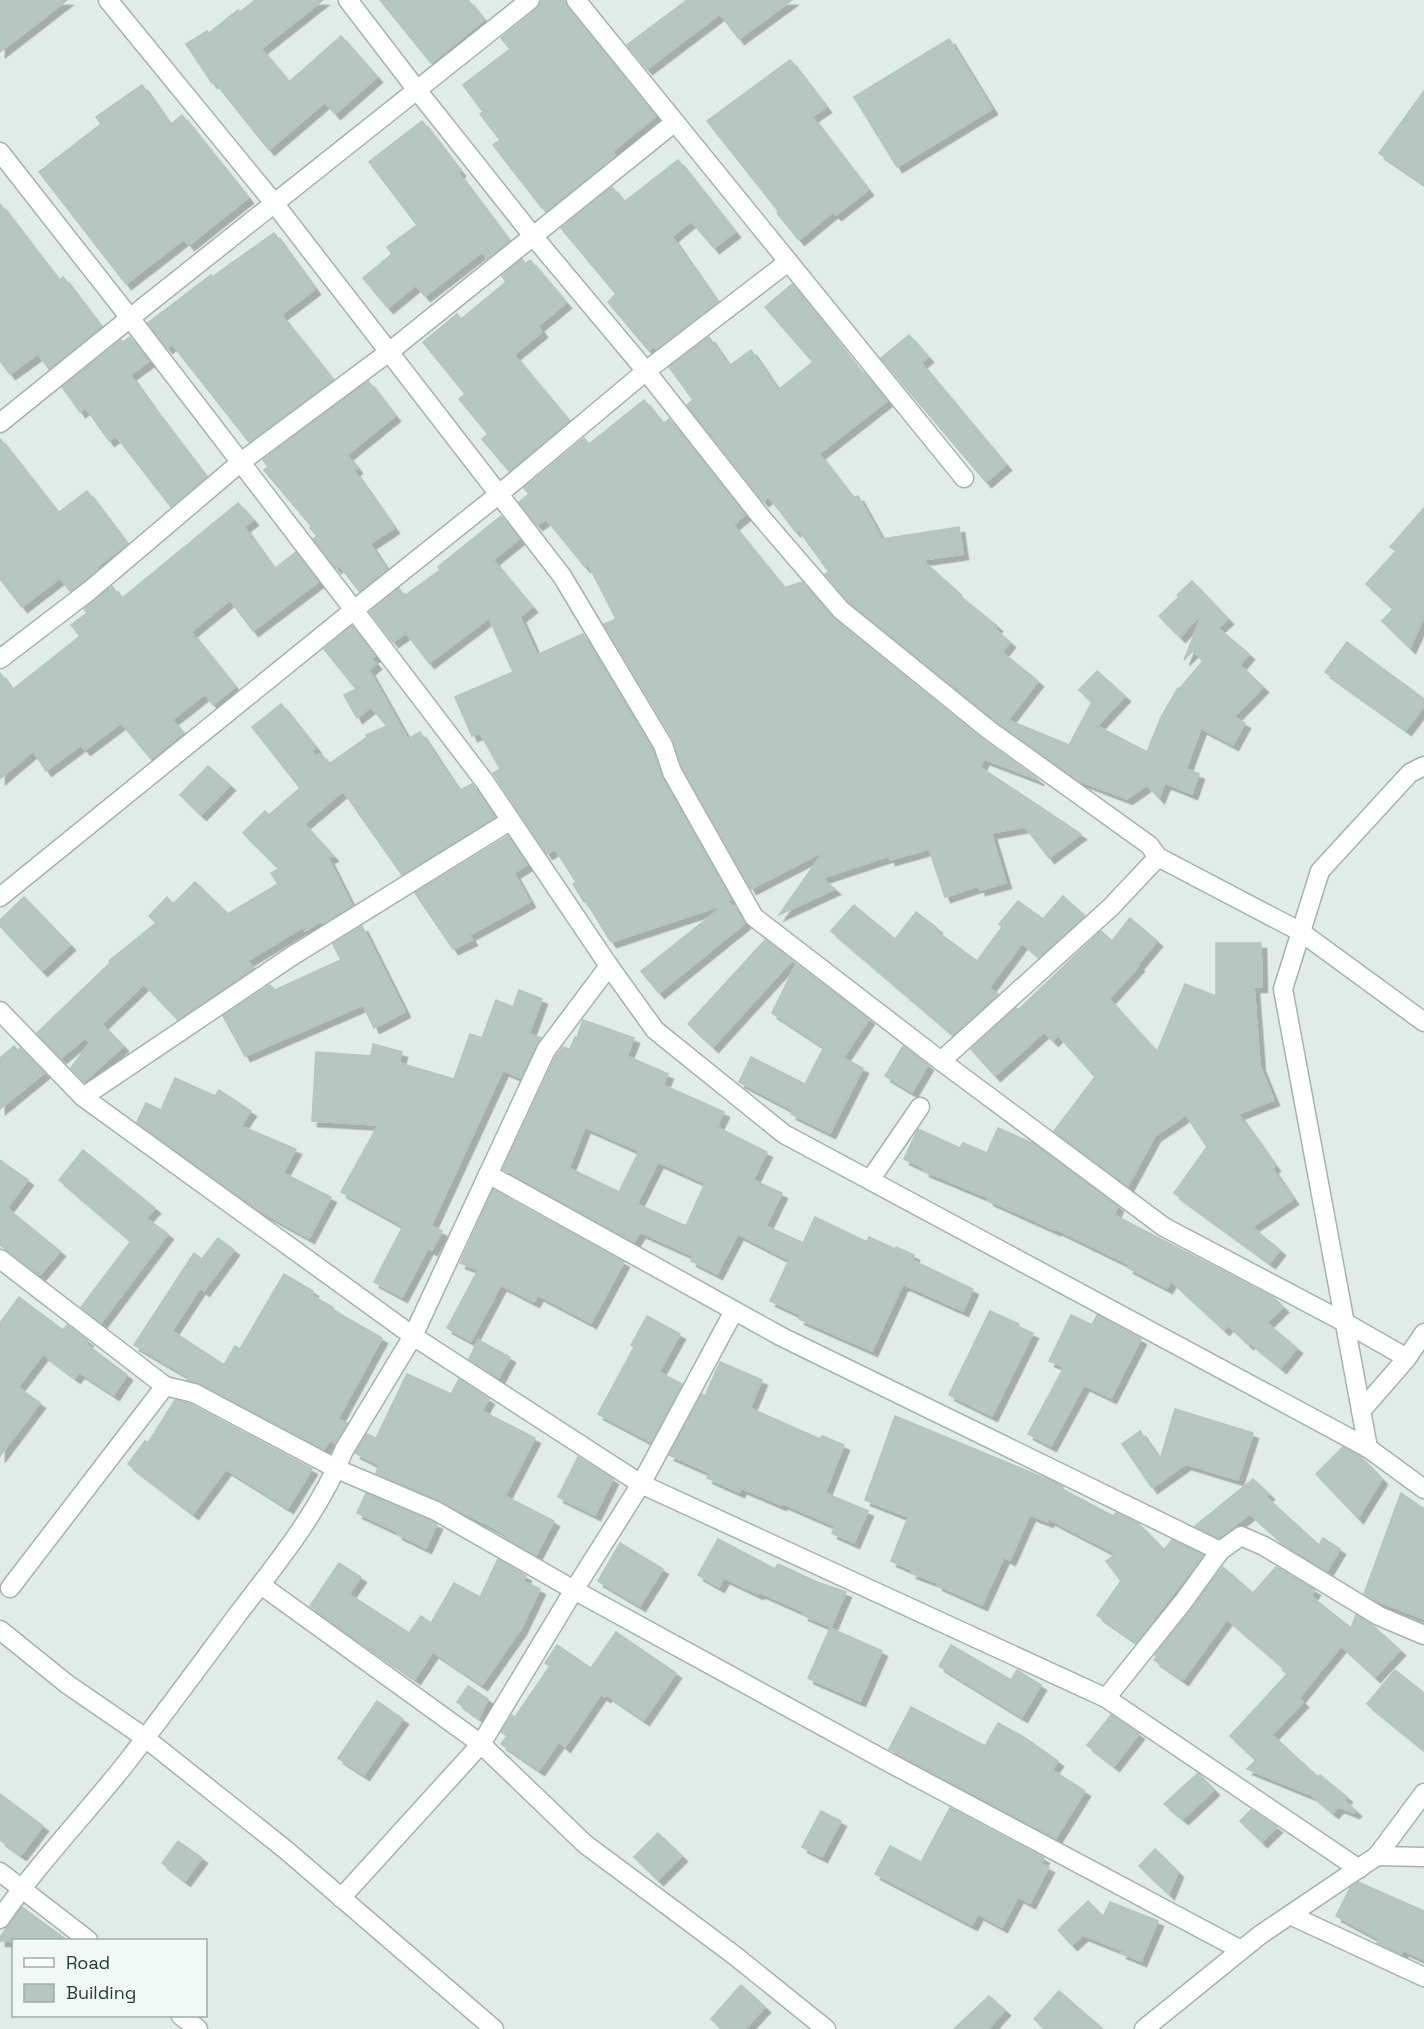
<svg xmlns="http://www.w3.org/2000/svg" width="1424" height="2029" font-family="'Space Grotesk',sans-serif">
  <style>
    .building { fill: #b6c6c0; stroke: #b4c5be; stroke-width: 1.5; fill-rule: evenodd; filter: url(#shadow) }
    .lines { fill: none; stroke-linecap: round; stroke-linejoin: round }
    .minor-casing { stroke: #a4b3ae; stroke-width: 21 }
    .minor { stroke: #fff; stroke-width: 18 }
  </style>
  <defs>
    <filter id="shadow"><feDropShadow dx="5.5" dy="5.5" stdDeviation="0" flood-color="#0004"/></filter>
  </defs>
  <rect width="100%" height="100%" fill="#e1ebe7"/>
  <g class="building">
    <path d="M0,0h67l-67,52z"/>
    <path d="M255,0h68l-62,49 28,33 52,-46 36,41 -42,37 -10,-12 -56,48 -55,-69 -2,2 -26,-39 21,-13 2,2 29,-23 2,2z"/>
    <path d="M380,0h88l16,20 -53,43z"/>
    <path d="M542,0h23l2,7 89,109 -44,36 3,3 -17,15 -51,41 -3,-4 -2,1 -49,-63 7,-5 -20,-26 3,-2 -20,-27 47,-36 -9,-11 36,-29z"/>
    <path d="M687,0h105l-53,39 -19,-25 -73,55 -20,-24z"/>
    <path d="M949,39l43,70 -95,58 -43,-70z"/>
    <path d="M790,60l36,47 -14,10 56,73 -32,25 -3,-3 -34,28 -22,-27 2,-1 -72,-91z"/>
    <path d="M142,85l28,40 12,-10 66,83 -59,47 -5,-6 -58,45 -87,-112 62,-48 -5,-7z"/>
    <path d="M1424,91v93l-45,-31z"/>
    <path d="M422,121l38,50 -2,2 51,68 -22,18 -5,-7 -57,44 -9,-11 -28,23 -25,-30 29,-24 -5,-7 30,-22 -48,-63z"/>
    <path d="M678,160l57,72 -21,16 -23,-27 -19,16 45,65 -61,47 -2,-3 -5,5 -41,-49 8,-8 -55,-66 51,-41 12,15z"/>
    <path d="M0,204l59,77 4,-4 38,50 -52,42 -11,-15 -28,20 -10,-13z"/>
    <path d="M274,233l41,56 -34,26 52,65 -84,62 -77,-98 -5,4 -19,-25 63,-48 1,2z"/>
    <path d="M522,259l3,5 5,-4 36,43 -28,23 4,6 -28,23 55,66 -60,50 -27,-32 6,-5 -29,-35 6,-5 -42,-52 34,-28 4,5 45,-37 -4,-6z"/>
    <path d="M792,284l70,90 2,-1 23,28 -68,53 34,44 5,-2 24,43 77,-12 4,27 -41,6 34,30 -2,1 43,35 -2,3 15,13 -8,10 36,29 -30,39 61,25 23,-43 -13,-12 18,-19 28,25 -28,30 50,26 14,-35 17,-29h2l23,-27 -10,-10 -9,9 19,-48 -23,25 -21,-21 20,-19 -2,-2 15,-14 36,38 -10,9 31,26 -9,11 23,22 -29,30 11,6 -12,22 -32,-17 -15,41 13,5 -7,20 -27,-11 -6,15 -12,-13 -20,14 -47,-18 -84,-60 -147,-119 -24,-28 4,-2 -31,-43 -3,2 -26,-34 -6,4 -76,-96 6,-5 -24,-33 40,-30 20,29 22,-16 27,40 35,-28 -48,-55z"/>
    <path d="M909,335l19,22 -7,6 85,102 -20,17 -105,-124z"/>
    <path d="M130,337l19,24 -19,14 25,35 51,67 -35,30 -55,-71 -7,5 -23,-33 -6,4 -18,-25 59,-47 2,2z"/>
    <path d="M368,381l27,35 -48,39 10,13 -3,3 40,57 -24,16 17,26 -28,21 -20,-26 -3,3 -23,-29 4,-3 -7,-8 2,-1 -48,-57 4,-3 -5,-7z"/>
    <path d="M644,400l19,24 6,-5 76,96 -12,10 51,63 18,-6 32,37 148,120 57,41 -55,-21 -4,8 101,67 -32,24 -24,-31 -34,6 15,50 -26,7 -1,-4 -34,11 -16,-48 -39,11 -1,-4 -67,22 13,11 -56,26 45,-64 -73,38 -69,-122 -9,-28 -69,-115 12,-5 -28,-55 -3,3 -39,-48 -9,6 -18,-23 10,-8 -5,-6 60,-50 5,6z"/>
    <path d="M0,439l58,74 29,-22 40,53 -30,23 1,2 -28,22 -10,-13 -38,29 -22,-28z"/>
    <path d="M238,503l15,17 -9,7 30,42 22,-17 22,30 -65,49 -23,-31 -39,32 44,55 -22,18 -8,-11 -33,26 11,13 -32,26 -30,-36 -36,27 -4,-5 -35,26 -13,-20 -33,28v-106l12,17 68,-54 -9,-11 16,-12 -3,-4 28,-23 9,13z"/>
    <path d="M1424,508v109l-14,31 -28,-27 11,-12 -27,-25 30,-33 -6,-4z"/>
    <path d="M501,516l18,23 -26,21 39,47 -12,10 17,38 46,-21 70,116 9,28 69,121 -14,8 -106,35 -25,-41 -2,1 -11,-18 3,-2 -21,-33 -8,5 -54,-81 7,-4 -20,-36 -8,3 -17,-39 58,-25 -24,-54 -60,45 -23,-30 -13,9 -23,-30 29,-24 5,8 36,-26 -2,-3z"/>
    <path d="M352,626l23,30 -4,2 5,6 -7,6 39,69 12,-7 39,59 13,-7 23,33 -93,58 -59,-84 -39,33 29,32 -5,2 24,48 -29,18 -2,-3 -16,10 -2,-4 -56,34 7,7 -76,52 -34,-36 -42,40 21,22 -39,36 -13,-14 19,-26 -5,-4 -24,20 -24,-25 73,-70 -1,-2 47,-38 -7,-7 18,-19 6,7 22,-22 33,32 50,-30 -7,-11 8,-4 -36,-36 22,-22 4,4 31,-27 -48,-61 29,-23 35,44 -4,3 3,5 6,-2 8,10 38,-27 -1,-2 21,-9 -16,-19 -14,11 -13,-23 12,-6 -32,-40z"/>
    <path d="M1347,642l77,57v7l-18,24 -81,-58z"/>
    <path d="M208,766l22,19 -29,30 -21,-20z"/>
    <path d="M508,836l19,29 -13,8 16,29 -61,33 3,5 -19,9 -38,-56z"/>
    <path d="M1063,896l22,20 -46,41 -17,-14 -33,45 9,6 -45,41 -122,-104 23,-26 41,34 21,-27 21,16 -2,2 42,31 25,-34 -3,-3 19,-23 25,18z"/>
    <path d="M24,897l46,48 -28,26 -42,-45v-6z"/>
    <path d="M728,902l7,5 10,16 -86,70 -18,-22z"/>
    <path d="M1130,918l27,23 -19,23 1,2 -30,33 48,53 28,-68 31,12v-53h45l1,44h-8l6,79 14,34 -36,14 37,52 -3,2 21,31 -41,28 28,23 -10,13 -96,-70 33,-46 -21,-32 -31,21 -27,50 -74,-55 41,-54 -37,-42 -5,6 -9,-9 -49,44 -24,-27 45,-41 2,2 83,-79 11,10z"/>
    <path d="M362,926l43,86 -31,16 -11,-23 -118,51 -22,-40 47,-31 5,5 66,-30 -8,-16z"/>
    <path d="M765,940l27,20 -79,87 -25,-23z"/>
    <path d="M796,964l73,55 -26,39 20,10 -33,65 -39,-19 2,-4 -54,-28 12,-25 54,27 19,-37 -52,-34z"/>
    <path d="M519,990l23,9 -13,35 12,4 -20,40 -18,-8 -72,156 11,5 -10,19 -4,-2 -26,49 -28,-15 29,-56 -62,-34 37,-67 -66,-4 4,-69 55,4 2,-12 29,8 -3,11 55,16 16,-45 12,4 14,-38 17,7z"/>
    <path d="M583,1020l51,18 -7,18 41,18 -5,11 61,27 -7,15 50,25 -14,28 29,13 -16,33 37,17 12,-26 52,25 2,-5 26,12 1,-2 18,8 -2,5 61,29 -10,22 -60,-27 -31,67 -73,-32 2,-4 -31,-14 19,-41 -51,-26 -21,40 -26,-13 2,-5 -53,-24 -6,10 -131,-73 53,-113 7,-9 7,2 5,-12 2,1zM585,1127l54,24 -20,41 -50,-24zM658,1162l47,21 -19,43 -49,-22z"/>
    <path d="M14,1046l4,5 2,-3 24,25 -44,36v-51z"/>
    <path d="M903,1046l25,19 -16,27 -27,-16z"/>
    <path d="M175,1078l40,18 4,-6 32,21 -10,15 55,23 -13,24 48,24 -22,41 -56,-31 -116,-85 9,-19 15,7z"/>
    <path d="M998,1128l36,16 84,62 -4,9 159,82 10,10 -16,16 30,25 -16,20 -32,-26 -1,2 -20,-19 -4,5 -53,-49 -4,7 -39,-20 2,-3 -74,-36 -1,1 -67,-30 1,-2 -65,-27 1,-2 -21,-10 14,-30 42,19 3,-5 24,10z"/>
    <path d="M83,1150l72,58 -9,10 22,16 -67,89 -20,-16 50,-66 -72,-61z"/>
    <path d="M0,1160l28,20 -21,28 53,43 -20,24 -40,-30z"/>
    <path d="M493,1190l131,72 -33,61 -53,-28 -4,7 -33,-17 -30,56 -24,-13 31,-58 -18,-7z"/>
    <path d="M218,1238l16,12 -30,41 -4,-3 -28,43 52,34 11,-19 5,3 44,-75 29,17 -2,4 23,13 -1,2 49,28 -44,81 9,4 -12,20 -5,-3 -6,9 -125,-66 -12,-3 2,-3 -55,-32 60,-92 8,6z"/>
    <path d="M19,1297l44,33 4,-5 21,16 -3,2 42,32 -13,20 -35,-23 -4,6 -32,-24 -25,33 22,16 -40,53v-133z"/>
    <path d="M990,1311l29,13 -1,3 15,6 -41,83 -43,-21z"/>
    <path d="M1071,1315l21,10 5,-10 44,24 -30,59 -27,-13 -33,61 -23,-12 36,-67 -15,-6z"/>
    <path d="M647,1316l33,18 -21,38 23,12 -31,58 -53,-28 36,-67 -3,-2z"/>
    <path d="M478,1340l32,17 -11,21 -30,-19z"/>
    <path d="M720,1362l42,18 -12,28 70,31 2,-3 22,9 -19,48 43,18 -14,32 -22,-10 3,-7 -53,-23 -1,2 -40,-17 -2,4 -32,-14 3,-5 -41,-18 33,-61 3,2z"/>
    <path d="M407,1374l44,20 8,-15 30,20 -7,12 53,27 -30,58 49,25 -18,34 -29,-16 2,-2 -13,-8 -56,-28 -64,-28 3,-8 -24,-12 12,-19 9,4z"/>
    <path d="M175,1400l15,4 122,65 -24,39 -62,-39 -33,45 -65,-50 17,-23 3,2z"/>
    <path d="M1175,1409l78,24 -15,47 -52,-16 -34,24 -30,-44 18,-13 20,29z"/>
    <path d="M895,1416l159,66 9,5 -1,2 51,27 3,-3 23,11 25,26 8,-10 31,15 -67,87 -39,-27 24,-34 -15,-20 10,-7 -67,-35 -1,3 -18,-7 -20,45 -6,-3 -22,48 -45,-20 1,-2 -27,-10 1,-3 -21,-9 17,-44 -43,-17z"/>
    <path d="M1343,1447l17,9 22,23 -24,39 -42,-44z"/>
    <path d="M578,1457l35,22 -18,36 -37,-18z"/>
    <path d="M1253,1479l16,15 -3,3 53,48 4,-7 17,11 -13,22 -43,-26 -34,-31 -32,24 -23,-12z"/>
    <path d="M366,1493l71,31 -11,24 -29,-14 1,-2 -41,-19z"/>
    <path d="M1401,1493l23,16v110l-47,-18 -13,-7z"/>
    <path d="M718,1539l57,30 3,-5 39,18 29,10 -15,35 -28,-12 1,-3 -45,-20 -1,2 -34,-16 -5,9 -21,-12z"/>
    <path d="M620,1543l43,26 -23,37 -42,-25z"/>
    <path d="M498,1559l28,17 -3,5 17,8 -19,40 -39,56 -49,-33 -18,27 -105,-73 29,-43 22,14 -12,17 60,39 12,-17 10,7 23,-40 26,14z"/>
    <path d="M1223,1567l30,26 23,-26 39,23 -4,6 40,32 5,-13 16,10 28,25 -25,27 -34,-31 -42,52 4,4 -31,33 46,42 2,-2 27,22 -3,3 12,11 -2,2 -15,-6 -6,6 -22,-18 -64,-26 9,-9 -26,-24 57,-62 -5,-4 2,-2 -57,-49 -44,61 -29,-20 3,-3 -2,-2z"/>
    <path d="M830,1628l52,23 -22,50 -52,-23z"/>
    <path d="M616,1632l60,41 -32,47 -37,-25 -2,2 -4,-3 -36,53 -6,-5 -20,28 -38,-26 6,-8 -6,-4 11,-17 3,2 35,-51 -5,-3 12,-18 34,23z"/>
    <path d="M951,1645l60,35 6,-10 24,15 -19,32 -83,-51z"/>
    <path d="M1395,1670l29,23v57l-57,-46z"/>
    <path d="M468,1686l20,13 -9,19 -22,-16z"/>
    <path d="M377,1701l26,18 -39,56 -26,-17z"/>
    <path d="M911,1707l74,39 13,-23 24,13 36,25 -6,9 33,21 -29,47 -167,-89z"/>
    <path d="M1111,1715l28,19 -25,32 -27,-21z"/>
    <path d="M1198,1773l16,17 -31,29 -19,-15z"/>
    <path d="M0,1794l43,32 -22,29 -21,-15z"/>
    <path d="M950,1808l94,50 -4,5 9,4 -19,36 -12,-6 -16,30 -24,-13 -6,11 -97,-51 15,-28 31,16z"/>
    <path d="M1251,1810l26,17 -15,15 -22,-21z"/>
    <path d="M821,1811l20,10 -19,36 -20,-10z"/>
    <path d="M658,1833l24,23 -24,24 -24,-23z"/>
    <path d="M178,1841l24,17 -17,23 -23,-18z"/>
    <path d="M1155,1849l23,23 -9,22 -30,-28z"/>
    <path d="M1358,1882l66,29v49l-21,-10 -2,4 -24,-11 2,-4 -43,-23 14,-28z"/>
    <path d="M1088,1901l15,16 7,-15 48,19 -17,40 -20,-8 2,-2 -40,-16 -11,10 -14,-15z"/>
    <path d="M22,1907l46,34h-68v-4z"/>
    <path d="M741,1985l24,22 -20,22h-23l-11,-10z"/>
    <path d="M1059,1991l44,38h-58l-11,-10z"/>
    <path d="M989,1996l16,14 -17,19h-34z"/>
  </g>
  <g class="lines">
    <defs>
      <g id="minor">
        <path d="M108,0l166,203 288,373 101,169 9,27 82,145 187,144 223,166 180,95 63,36"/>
        <path d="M348,0l69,90 116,146 113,135 115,146 80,93 148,120 160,115 9,12 143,75 123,90"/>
        <path d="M576,0l388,478"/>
        <path d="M0,152l130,166 400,-318"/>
        <path d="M0,423l130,-105 224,292 -354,287"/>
        <path d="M0,659l89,-68 152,-129 148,-110 286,-230"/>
        <path d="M609,966l-124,-184 -131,-172 144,-115 148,-124 142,-109"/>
        <path d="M0,1011l83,86 330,239 133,-286 63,-84 46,64 129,104 584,314 56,41"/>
        <path d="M941,1061l170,-154 47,-50"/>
        <path d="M83,1097l209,-141 218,-135"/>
        <path d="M488,1174l294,163 438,214"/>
        <path d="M870,1180l50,-73"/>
        <path d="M0,1259l165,127 29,7 143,76 99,42 138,79 67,-106 93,-173"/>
        <path d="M1361,1411l46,-53 17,-25"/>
        <path d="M1368,1448l-85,-459 37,-118 90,-98 14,-7"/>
        <path d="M261,1585l220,159 93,-154 316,173 351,187"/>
        <path d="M10,1588l155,-202"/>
        <path d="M0,1630l67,54 77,53 142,113 208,179"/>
        <path d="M1106,1698l77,-96 37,-51 21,-15 23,10 115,70 45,19"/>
        <path d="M1424,1793l-47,63 47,1"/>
        <path d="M0,1872l88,68"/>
        <path d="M341,1898l140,-154 104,100 149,111 92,74"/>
        <path d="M1290,1915l134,62"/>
        <path d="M0,1919c37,-54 82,-101 123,-152 39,-50 77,-102 115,-153 39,-51 82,-103 106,-164l69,-114 228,148 465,214 253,171"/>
        <path d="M181,2016l17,13"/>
        <path d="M1144,2029l116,-94 117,-79"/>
      </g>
    </defs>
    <use href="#minor" class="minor-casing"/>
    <use href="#minor" class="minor"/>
  </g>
  <rect x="12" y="1939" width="195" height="78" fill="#f1f8f5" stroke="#9eada8" stroke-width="1.5"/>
  <rect x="24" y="1958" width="30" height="9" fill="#ffffff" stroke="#9eada8" stroke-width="1.5"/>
  <text x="66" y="1969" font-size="18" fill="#223c34">Road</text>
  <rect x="24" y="1984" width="30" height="18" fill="#b6c6c0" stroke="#9eada8" stroke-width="1.5"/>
  <text x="66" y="1999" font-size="18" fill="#223c34">Building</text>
</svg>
